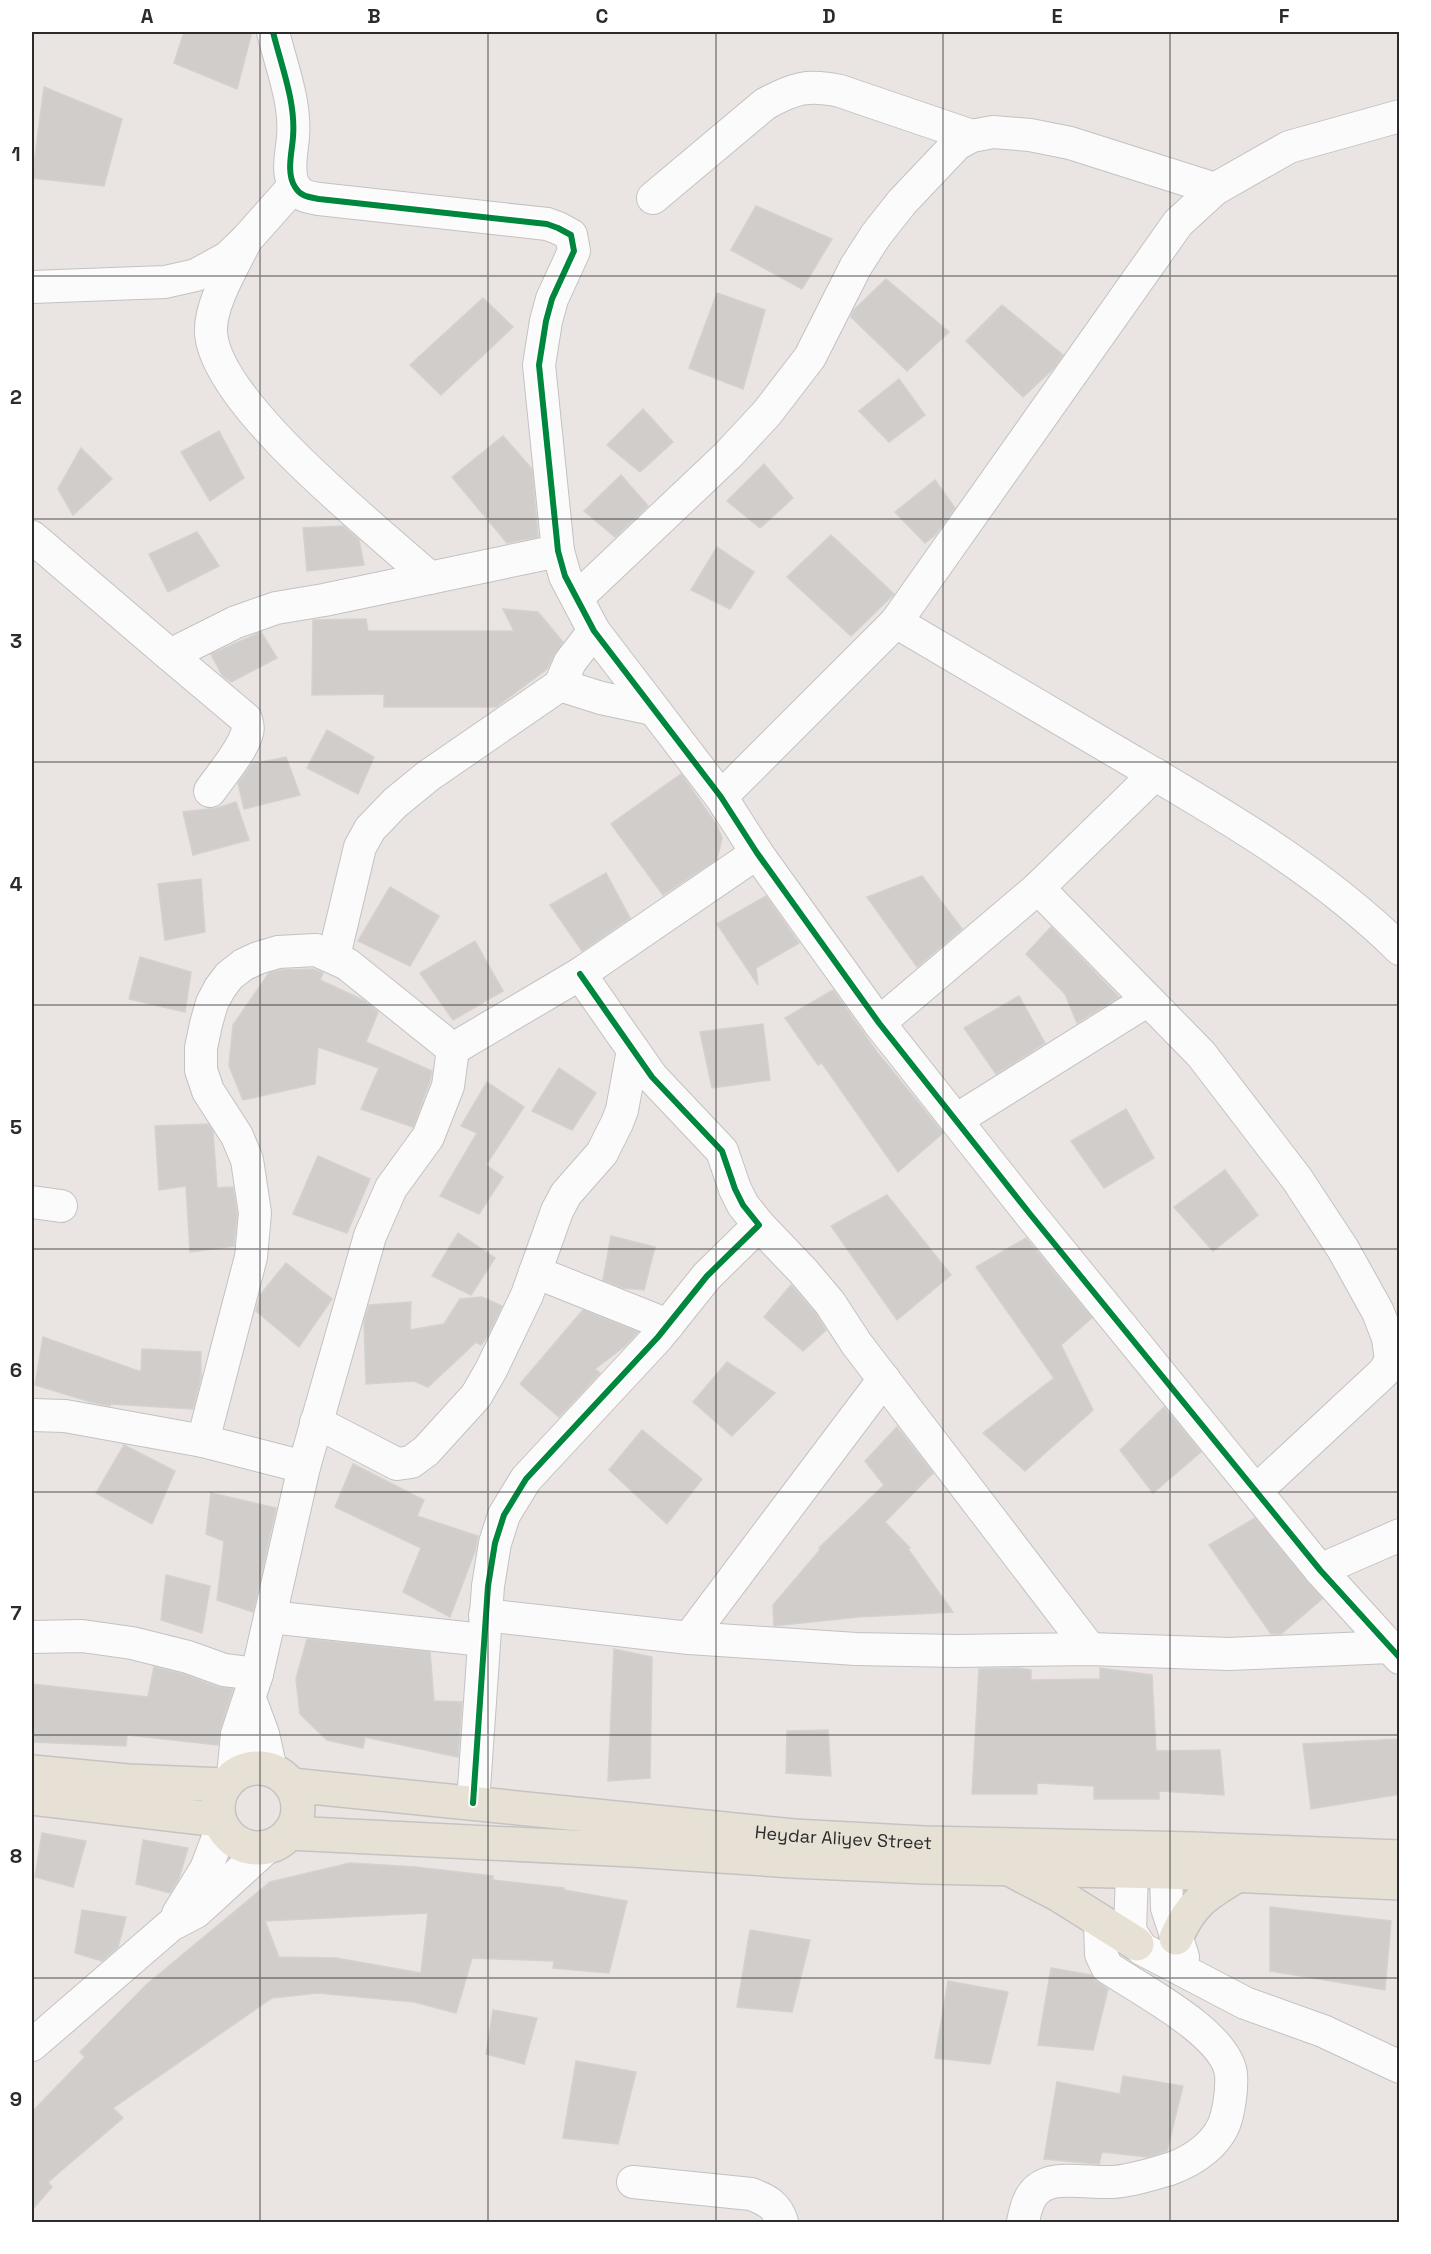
<svg xmlns="http://www.w3.org/2000/svg" width="1431" height="2254" font-family="'Space Grotesk',sans-serif">
  <style>
    .building { fill: #d0cdcb; stroke: #d4d1ce; stroke-width: 1.5; fill-rule: evenodd }
    .lines { fill: none; stroke-linecap: round; stroke-linejoin: round }
    .minor-casing { stroke: #c3c2c2; stroke-width: 34 }
    .major-casing { stroke: #c5c3c2; stroke-width: 36 }
    .minor { stroke: #fcfbfb; stroke-width: 32 }
    .major { stroke: #e7e1d5; stroke-width: 33 }
    .cycleway-casing { stroke: #fff; stroke-width: 10 }
    .cycleway { stroke: #00873e; stroke-width: 6 }
    .grid { fill: none; stroke: #2b2b2b; stroke-width: 1.5; stroke-opacity: 0.55 }
    .labels { text-anchor: middle; stroke-width: 5; stroke-linejoin: round; paint-order: stroke }
    .street-label { font-size: 18px; fill: #2b2b2b; stroke: #fff }
    .neatline { fill: none; stroke: #2b2b2b; stroke-width: 2 }
    .grid-label { font-size: 20px; text-anchor: middle; font-weight: bold; fill: #2b2b2b }
  </style>
  <rect width="100%" height="100%" fill="#eae5e2"/>
  <g class="building">
    <path d="M184,32h68l-15,57 -63,-26z"/>
    <path d="M44,87l78,32 -18,67 -72,-8z"/>
    <path d="M756,206l76,33 -30,50 -71,-39z"/>
    <path d="M886,279l63,53 -42,39 -56,-54 2,-6z"/>
    <path d="M717,293l48,17 -22,79 -54,-21z"/>
    <path d="M483,298l30,29 -72,68 -31,-30z"/>
    <path d="M1002,305l61,50 -10,14 -30,28 -57,-56z"/>
    <path d="M899,379l26,36 -36,27 -30,-31z"/>
    <path d="M643,409l30,33 -33,30 -33,-27z"/>
    <path d="M219,431l25,47 -34,23 -29,-49z"/>
    <path d="M503,436l29,33 6,68 -31,6 -55,-66z"/>
    <path d="M81,448l31,31 -39,36 -15,-26z"/>
    <path d="M764,464l29,34 -33,30 -33,-27z"/>
    <path d="M621,475l27,31 -33,31 -31,-26z"/>
    <path d="M935,480l20,28 -20,27 -10,8 -30,-31z"/>
    <path d="M343,526l16,14 5,25 -57,6 -4,-43z"/>
    <path d="M197,532l22,34 -51,26 -19,-38z"/>
    <path d="M831,535l63,59 -43,42 -64,-59z"/>
    <path d="M717,547l37,25 -24,37 -39,-19z"/>
    <path d="M503,609l35,3 25,30 -9,13 -7,14 -51,38h-112v-13l-72,1 1,-75 53,-1 2,12h146z"/>
    <path d="M261,632l16,26 -46,24 -9,-7 -11,-21z"/>
    <path d="M327,730l47,27 -16,37 -51,-26z"/>
    <path d="M286,757l14,38 -56,14 -6,-26 14,-19z"/>
    <path d="M681,774l36,51 5,13 -5,21 -54,36 -52,-71z"/>
    <path d="M236,802l13,38 -56,15 -10,-43 34,-4z"/>
    <path d="M606,873l24,45 -48,33 -32,-46z"/>
    <path d="M922,876l40,53 -45,38 -50,-70z"/>
    <path d="M201,879l4,53 -40,8 -7,-56z"/>
    <path d="M390,887l49,29 -29,50 -52,-25z"/>
    <path d="M766,896l33,47 -43,25 2,17 -41,-61z"/>
    <path d="M1051,927l68,70 -42,26 -12,-29 -39,-40z"/>
    <path d="M475,941l28,50 -50,29 -33,-47z"/>
    <path d="M140,957l51,15 -6,40 -56,-13z"/>
    <path d="M313,969l10,4 -3,7 43,20 15,12 -12,30 66,29 -2,10 -17,46 -52,-18 18,-41 -61,-21 -3,37 -72,16 -14,-34 4,-41 36,-52 12,-3z"/>
    <path d="M833,990l44,62 66,81 -45,39 -76,-109 -4,2 -33,-47z"/>
    <path d="M1019,996l26,47 -49,31 -32,-46z"/>
    <path d="M763,1024l7,56 -58,8 -12,-56z"/>
    <path d="M559,1068l37,25 -24,37 -40,-19z"/>
    <path d="M487,1082l37,25 -38,58 17,12 -24,37 -39,-18 37,-63 -16,-7z"/>
    <path d="M1126,1109l28,49 -50,30 -33,-47z"/>
    <path d="M208,1124l5,7 4,57 16,-1 4,27 -3,32 -44,6 -4,-66 -27,4 -4,-64z"/>
    <path d="M318,1156l52,23 -23,54 -54,-19z"/>
    <path d="M1225,1170l33,45 -45,36 -39,-44z"/>
    <path d="M887,1195l64,80 -54,45 -66,-94z"/>
    <path d="M458,1233l37,25 -24,37 -39,-19z"/>
    <path d="M611,1236l44,11 -11,43 -21,-2 -20,-8z"/>
    <path d="M1026,1238l66,80 -31,27 32,65 -68,61 -42,-38 71,-55 -78,-111z"/>
    <path d="M286,1263l46,36 -33,48 -43,-36 4,-16z"/>
    <path d="M791,1285l25,29 10,16 -23,21 -39,-34z"/>
    <path d="M482,1297l20,9 -14,29 -7,10 -5,-3 -48,45 -14,-6 -48,3 -2,-62 5,-17 42,-3 -1,28 34,-6 16,-25z"/>
    <path d="M583,1310l55,22 -13,14 -30,23 5,4 -41,44 -39,-33z"/>
    <path d="M43,1337l98,35 1,-23 59,3v25l-8,32 -82,-5 -1,2 -19,-4 -56,-17z"/>
    <path d="M727,1362l48,31 -43,43 -39,-34z"/>
    <path d="M1164,1407l37,45 -48,41 -33,-43z"/>
    <path d="M897,1427l36,46 -48,49 25,26 -2,1 45,63 -95,5 -84,9 -1,-21 47,-55 -1,-2 65,-63 -19,-24z"/>
    <path d="M642,1430l60,49 -35,45 -58,-54z"/>
    <path d="M124,1445l51,26 -23,53 -56,-31z"/>
    <path d="M353,1464l71,36 -7,16 61,20 -3,15 -25,66 -47,-25 18,-44 -86,-41z"/>
    <path d="M211,1493l65,15 -23,104 -36,-12 7,-59 -18,-7z"/>
    <path d="M1255,1518l67,81 -41,35h-10l-62,-89z"/>
    <path d="M166,1575l44,11 -8,47 -41,-13z"/>
    <path d="M307,1639l123,13 4,49 28,1 -4,55 -93,-20 -2,11 -36,-8 -27,-26 -4,-35z"/>
    <path d="M614,1649l38,8 -2,121 -42,3z"/>
    <path d="M154,1667l29,7 35,13 15,2 -13,40 -2,16 -91,-10 -1,11 -94,-4v-58l116,13z"/>
    <path d="M1018,1668l13,2v10l69,-1v-11l52,7 4,76 64,-1 4,45 -65,-4v8h-65v-13l-57,-3v11h-65l7,-125z"/>
    <path d="M828,1730l3,46 -45,-3 1,-42z"/>
    <path d="M1400,1739v55l-89,15 -8,-65z"/>
    <path d="M42,1833l44,8 -13,46 -38,-10z"/>
    <path d="M143,1840l45,8 -9,30 -9,15 -34,-9z"/>
    <path d="M350,1863l65,4 78,9v4l71,8v2l63,11 -18,72 -56,-5 1,-7 -82,-3 -16,55 -42,-11 -96,-9 -46,5 -159,110 10,10 -75,64 4,5 -20,23v-98l53,-55 -5,-5 66,-67 124,-103zM428,1913l-7,60 -85,-15 -57,-1 -14,-36z"/>
    <path d="M1270,1907l121,14 -6,69 -115,-19z"/>
    <path d="M82,1910l44,7 -8,30 -16,14 -27,-8z"/>
    <path d="M750,1930l60,10 -18,72 -55,-5z"/>
    <path d="M1051,1968l40,7 6,7 11,7 -15,61 -55,-5z"/>
    <path d="M948,1981l60,11 -18,72 -55,-6z"/>
    <path d="M493,2010l44,8 -13,46 -38,-10z"/>
    <path d="M576,2061l60,11 -18,72 -55,-6z"/>
    <path d="M1123,2076l60,10 -16,65 -19,6 -46,-5 -3,12 -55,-5 13,-77 63,12z"/>
  </g>
  <g class="lines">
    <defs>
      <g id="minor">
        <path d="M273,32c8,33 23,70 20,105 -1,15 -7,36 2,50 6,10 14,10 24,12l228,25 11,4 13,7 3,16 -22,48 -6,22 -7,44 19,186 7,25 29,55 127,166 36,56 122,170 151,191 290,356 80,88"/>
        <path d="M653,198l112,-94c29,-16 43,-20 75,-13l132,45"/>
        <path d="M246,240c-12,25 -37,65 -35,93 5,71 166,197 219,245"/>
        <path d="M32,287l133,-5 31,-7 31,-17 19,-18 48,-54"/>
        <path d="M32,537l138,118 66,-33 40,-14 48,-8 234,-49"/>
        <path d="M577,598l151,-143 39,-42 43,-56 46,-91 20,-31 26,-33 55,-58 15,-8 21,-4 37,3 40,8 145,46"/>
        <path d="M896,622c78,46 157,92 236,139 94,55 190,111 268,188"/>
        <path d="M170,655l76,64c1,5 3,9 1,14 -5,18 -26,42 -37,58"/>
        <path d="M560,685l41,13 52,11"/>
        <path d="M721,797l175,-175 282,-399 37,-34 74,-42 111,-31"/>
        <path d="M1038,888l163,166 96,125 46,70 35,63 10,26 3,22 -7,12 -128,119"/>
        <path d="M334,956l26,-109 10,-18 25,-26 33,-27 132,-91 10,-23 24,-31"/>
        <path d="M879,1023l159,-135 117,-114"/>
        <path d="M453,1049l127,-75 177,-121"/>
        <path d="M956,1120l192,-120"/>
        <path d="M32,1202l29,4"/>
        <path d="M759,1225l44,46 27,32 26,40 234,306"/>
        <path d="M535,1272l133,53"/>
        <path d="M32,1415l33,1 138,25"/>
        <path d="M316,1422l81,42 14,-2 15,-11 50,-55 15,-26 36,-75 30,-84 9,-17 36,-41 15,-30 5,-13 11,-60"/>
        <path d="M304,1467l-101,-26 48,-184 4,-44 -8,-53 -10,-24 -29,-45 -7,-21v-22l5,-24 6,-21 8,-15 9,-12 14,-11 15,-7 20,-6 38,-2 31,14 106,85"/>
        <path d="M1320,1570l80,-35"/>
        <path d="M485,1615l204,23 167,11 100,2 134,-2 139,5 161,-7"/>
        <path d="M270,1617l213,23"/>
        <path d="M32,1637l50,-1 50,7 56,14 36,13 33,4"/>
        <path d="M689,1638l195,-259"/>
        <path d="M250,1699l13,35 8,36"/>
        <path d="M233,1776l4,-42 20,-60 47,-207 66,-231 21,-48 37,-51 20,-51 5,-37"/>
        <path d="M473,1803l15,-217 7,-43 9,-28 22,-36 132,-142 49,-61 52,-51 -16,-20 -8,-16 -13,-38 -70,-74 -72,-103"/>
        <path d="M1132,1872l-2,59 12,18 103,54 78,28 77,36"/>
        <path d="M1166,1872l1,36 16,49"/>
        <path d="M178,1914l28,-45 16,-42"/>
        <path d="M32,2045l139,-120 25,-13 70,-64"/>
        <path d="M633,2182l118,12c16,6 26,11 31,28"/>
        <path d="M1023,2222c3,-16 7,-33 26,-39 17,-5 45,0 64,-1 19,-1 39,-8 57,-13 25,-9 51,-27 57,-54 3,-13 5,-27 4,-41 -5,-41 -92,-85 -124,-107l-6,-13 -1,-33"/>
      </g>
      <g id="major">
        <circle cx="258" cy="1808" r="40"/>
        <path d="M32,1772l96,9 97,4"/>
        <path id="s1" d="M291,1785l503,51 130,7 269,6 207,8"/>
        <path d="M32,1798l187,22"/>
        <path d="M289,1833l343,17 160,11 133,6 241,5 234,11"/>
        <path d="M1015,1872l44,23 78,49"/>
        <path d="M1176,1938c15,-35 30,-44 62,-63"/>
      </g>
    </defs>
    <use href="#minor" class="minor-casing"/>
    <use href="#major" class="major-casing"/>
    <use href="#minor" class="minor"/>
    <use href="#major" class="major"/>
    <defs>
      <g id="cycleway">
        <path d="M273,32c8,33 23,70 20,105 -1,15 -7,36 2,50 6,10 14,10 24,12l228,25 11,4 13,7 3,16 -22,48 -6,22 -7,44 19,186 7,25 29,55 127,166 36,56 122,170 151,191 290,356 80,88"/>
        <path d="M473,1803l15,-217 7,-43 9,-28 22,-36 132,-142 49,-61 52,-51 -16,-20 -8,-16 -13,-38 -70,-74 -72,-103"/>
      </g>
    </defs>
    <use href="#cycleway" class="cycleway-casing"/>
    <use href="#cycleway" class="cycleway"/>
  </g>
  <path class="grid" d="M260,32v2190M488,32v2190M716,32v2190M943,32v2190M1170,32v2190M32,276h1368M32,519h1368M32,762h1368M32,1005h1368M32,1249h1368M32,1492h1368M32,1735h1368M32,1978h1368"/>
  <g class="labels">
    <g class="street-label">
      <text dy="6" stroke="none"><textPath href="#s1" startOffset="555">Heydar Aliyev Street</textPath></text>
    </g>
  </g>
  <rect width="1431" height="2254" fill="none" stroke="#ffffff" stroke-width="66"/>
  <rect x="33" y="33" width="1365" height="2188" class="neatline"/>
  <g class="grid-label">
    <text x="147" y="23">A</text>
    <text x="374" y="23">B</text>
    <text x="602" y="23">C</text>
    <text x="829" y="23">D</text>
    <text x="1057" y="23">E</text>
    <text x="1284" y="23">F</text>
    <text x="16" y="161">1</text>
    <text x="16" y="404">2</text>
    <text x="16" y="648">3</text>
    <text x="16" y="891">4</text>
    <text x="16" y="1134">5</text>
    <text x="16" y="1377">6</text>
    <text x="16" y="1620">7</text>
    <text x="16" y="1863">8</text>
    <text x="16" y="2106">9</text>
  </g>
</svg>
